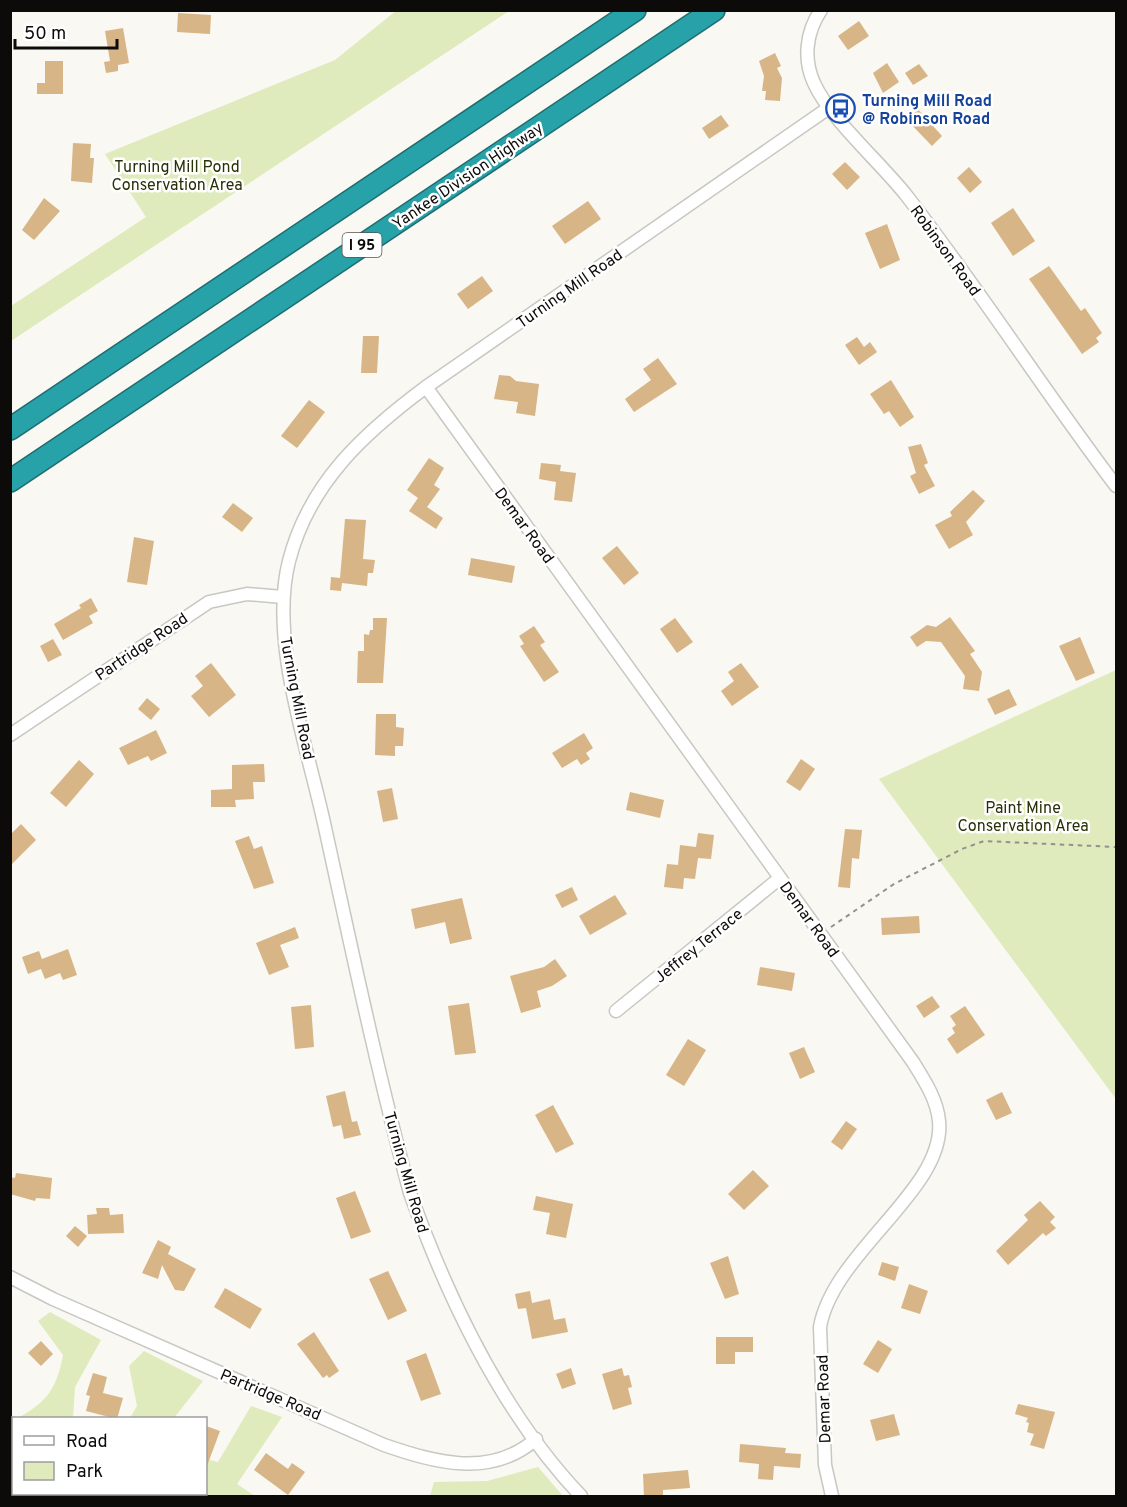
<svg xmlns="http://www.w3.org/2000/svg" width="1127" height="1507" font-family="Overpass,sans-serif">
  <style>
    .green { fill: #e0ebbd }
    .building { fill: #d7b586 }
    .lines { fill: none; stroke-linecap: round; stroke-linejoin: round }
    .minor-casing { stroke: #c8c7c2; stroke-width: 15 }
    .motorway-casing { stroke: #1e6d71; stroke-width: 24 }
    .path { stroke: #92918d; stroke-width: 2; stroke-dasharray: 4.5 4.5; stroke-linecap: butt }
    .minor { stroke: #fff; stroke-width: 12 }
    .motorway { stroke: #28a2a9; stroke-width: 21 }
    .labels { text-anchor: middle; stroke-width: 5; stroke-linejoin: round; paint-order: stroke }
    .shield { fill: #fff; stroke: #555453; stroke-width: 1.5 }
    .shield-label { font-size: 15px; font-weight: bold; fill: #0c0b09 }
    .transit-label { font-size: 16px; font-weight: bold; fill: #164399; stroke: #fff; text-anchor: start }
    .park-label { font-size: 16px; fill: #293006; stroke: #fff }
    .street-label { font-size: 16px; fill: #0c0b09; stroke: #fff }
  </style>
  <rect width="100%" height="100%" fill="#f9f8f3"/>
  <g class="green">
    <path d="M397,10l112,1 -498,330v-35l135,-89 -41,-63 230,-94z"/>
    <path d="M1116,670v429l-237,-320z"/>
    <path d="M50,1312l51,28 -26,47 -2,31h-59v76h192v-35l12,3 33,-56 31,11 -45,67 18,12h-244l-1,-81 8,3c29,-16 39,-30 45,-63l-25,-34z"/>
    <path d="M144,1351l59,30 -29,37h-44l7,-12 -8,-40z"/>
    <path d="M538,1467l25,29h-133l4,-14 53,-1z"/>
  </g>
  <g class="building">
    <path d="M178,13l33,2 -1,19 -33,-2z"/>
    <path d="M859,21l10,15 -21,14 -10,-14z"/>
    <path d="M123,28l6,35 -11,2v6l-12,2 -2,-11 6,-1 -5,-30z"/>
    <path d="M775,53l6,13 -4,2 5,10 -2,23 -15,-1 1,-9h-4l2,-15 -5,-15z"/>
    <path d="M45,61h18v33h-26v-11h8z"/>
    <path d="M887,63l12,19 -16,11 -10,-20z"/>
    <path d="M919,64l9,12 -15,9 -8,-12z"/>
    <path d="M916,107l26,29 -10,10 -27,-28z"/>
    <path d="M721,115l8,11 -20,13 -7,-11z"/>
    <path d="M73,143l18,1 -1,14h4l-2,25 -21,-2z"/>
    <path d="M845,162l15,15 -13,13 -15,-16z"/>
    <path d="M969,167l13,15 -12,11 -13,-15z"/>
    <path d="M44,198l16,13 -26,29 -12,-10z"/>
    <path d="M588,201l13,18 -36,25 -13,-18z"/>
    <path d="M1013,208l22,33 -22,15 -22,-33z"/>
    <path d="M887,224l13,36 -20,9 -15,-36z"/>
    <path d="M1049,266l32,45 4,-3 17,25 -6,5 3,4 -17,12 -53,-75z"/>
    <path d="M482,276l11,15 -25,18 -11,-15z"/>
    <path d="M363,336h16l-2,37h-16z"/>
    <path d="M857,337l7,10 6,-5 7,10 -18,13 -14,-20z"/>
    <path d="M658,358l19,26 -43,28 -9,-13 26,-19 -8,-11z"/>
    <path d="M499,375l11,1 6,5 23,3 -4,32 -19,-3 2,-11 -24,-3z"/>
    <path d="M891,380l23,37 -14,10 -11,-16 -5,3 -14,-20z"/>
    <path d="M309,400l16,12 -28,36 -16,-12z"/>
    <path d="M921,444l7,19 -4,2 11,21 -16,8 -9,-18 6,-3 -8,-26z"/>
    <path d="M429,458l15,10 -10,17 6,4 -13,18 16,11 -7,11 -27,-18 9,-13 -11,-8z"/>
    <path d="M541,463l20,2 -1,6 16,2 -4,29 -18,-2 2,-18 -17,-3z"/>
    <path d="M973,490l12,11 -19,21 7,13 -24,14 -14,-24 17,-9 -2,-4z"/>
    <path d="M233,503l20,15 -11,14 -20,-15z"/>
    <path d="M345,519l21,1 -3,39 12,1 -2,13h-5l-1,13 -25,-3 -1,8 -11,-1 1,-13 9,1z"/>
    <path d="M134,537l20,4 -7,44 -20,-3z"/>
    <path d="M617,546l22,27 -15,12 -22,-27z"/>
    <path d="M471,558l44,8 -3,17 -44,-8z"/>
    <path d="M91,598l7,13 -9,5 4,7 -30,17 -9,-16 27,-16 -2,-3z"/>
    <path d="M950,617l25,34 -5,3 12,18 -3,19 -16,-2 2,-13 -24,-34 -15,-1 -9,6 -7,-10 17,-12 9,2z"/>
    <path d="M373,618h14l-4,65h-26l1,-32h6v-17l5,1 1,-5h3z"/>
    <path d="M675,618l18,24 -16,11 -17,-24z"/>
    <path d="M534,626l11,16 -5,3 19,27 -15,10 -24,-36 4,-2 -5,-8z"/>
    <path d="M1080,637l15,36 -19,8 -17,-35z"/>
    <path d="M53,639l9,16 -14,7 -8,-16z"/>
    <path d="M211,663l25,32 -27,22 -18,-21 12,-10 -8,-10z"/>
    <path d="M741,663l18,24 -27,19 -11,-15 13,-10 -6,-9z"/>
    <path d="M1009,689l8,16 -22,10 -8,-16z"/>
    <path d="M147,698l13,11 -9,11 -13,-11z"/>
    <path d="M376,714h20v13l8,1 -1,18h-8v10l-20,-1z"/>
    <path d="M156,730l11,23 -16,8 -3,-5 -20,9 -9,-17z"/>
    <path d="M584,733l9,15 -7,5 4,6 -9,6 -4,-6 -15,9 -10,-15z"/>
    <path d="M801,759l14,10 -15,22 -14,-9z"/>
    <path d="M79,760l15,14 -28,33 -16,-14z"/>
    <path d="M264,764l1,18h-12l1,17 -19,1 1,7h-25v-17l21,-1v-24z"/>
    <path d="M392,788l6,31 -15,3 -6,-31z"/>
    <path d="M630,792l34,8 -4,18 -34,-8z"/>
    <path d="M21,824l15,16 -26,26v-31z"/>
    <path d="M845,829l17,1 -3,29 -7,-1 -2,30 -12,-1z"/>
    <path d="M698,833l16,2 -3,24 -13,-1 -3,21 -11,-1 -1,11 -19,-2 3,-23 11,1 2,-20 16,2z"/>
    <path d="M249,836l5,13 8,-3 12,37 -20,6 -19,-48z"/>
    <path d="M572,887l6,13 -16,8 -7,-13z"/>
    <path d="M615,895l12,19 -37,21 -11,-19z"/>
    <path d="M462,898l10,41 -22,5 -5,-22 -30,7 -4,-20z"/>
    <path d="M919,916l1,17 -38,2 -1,-17z"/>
    <path d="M295,927l4,11 -19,7 9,22 -20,8 -13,-32z"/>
    <path d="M68,949l9,26 -14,5 -3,-7 -15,6 -4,-10 -13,5 -6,-17 17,-6 3,8z"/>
    <path d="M555,959l12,17 -15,10 -15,5 4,16 -20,6 -11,-37 34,-9z"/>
    <path d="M760,967l35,6 -3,18 -35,-6z"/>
    <path d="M932,996l8,11 -16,11 -8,-12z"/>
    <path d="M469,1003l7,50 -21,2 -7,-49z"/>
    <path d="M311,1005l3,42 -19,2 -4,-42z"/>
    <path d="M965,1006l20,29 -28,19 -10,-15 8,-6 -3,-5 4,-3 -6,-9z"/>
    <path d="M688,1039l18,11 -22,36 -18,-11z"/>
    <path d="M804,1047l11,25 -15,7 -11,-26z"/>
    <path d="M345,1091l7,31 5,-1 4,14 -17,4 -3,-14 -8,2 -7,-31z"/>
    <path d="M1002,1092l10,21 -16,7 -10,-20z"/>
    <path d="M553,1105l21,39 -18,9 -21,-38z"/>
    <path d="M846,1121l11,8 -15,21 -11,-8z"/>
    <path d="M753,1170l16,16 -25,24 -16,-16z"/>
    <path d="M16,1173l36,5 -2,21 -14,-1 -1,3 -25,-7v-17l5,1z"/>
    <path d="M355,1191l16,41 -20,7 -15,-41z"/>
    <path d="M536,1196l37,8 -7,34 -20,-4 4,-21 -17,-3z"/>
    <path d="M1040,1201l15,16 -5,5 6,6 -10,8 -3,-3 -35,32 -12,-14 32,-31 -4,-5z"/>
    <path d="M96,1208h13l1,7 13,-1 1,19 -36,1 -1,-19 10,-1z"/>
    <path d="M75,1226l12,10 -9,11 -12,-11z"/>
    <path d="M158,1240l13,7 -3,7 28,15 -12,22 -9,-1 -13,-25 -4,14 -16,-6z"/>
    <path d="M728,1256l11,38 -14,5 -15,-36z"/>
    <path d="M882,1262l17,5 -4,14 -17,-6z"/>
    <path d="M388,1271l19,40 -19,9 -19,-41z"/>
    <path d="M909,1284l19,7 -8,23 -19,-6z"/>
    <path d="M225,1288l37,21 -12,20 -36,-22z"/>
    <path d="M530,1291l2,12 18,-4 4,21 11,-2 3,14 -36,7 -6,-31 -8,1 -3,-15z"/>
    <path d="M314,1332l25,39 -10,7 -2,-3 -4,3 -26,-34z"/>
    <path d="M716,1337h37v15h-18v12h-19z"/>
    <path d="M878,1340l14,9 -14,24 -15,-9z"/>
    <path d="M41,1341l12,13 -12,12 -13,-13z"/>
    <path d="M426,1353l15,41 -20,7 -15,-40z"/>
    <path d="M571,1368l5,16 -14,5 -6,-15z"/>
    <path d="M622,1368l2,8 5,-1 3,12 -4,1 4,16 -19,6 -11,-36z"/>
    <path d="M93,1373l14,4 -4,16 20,5 -6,21 -31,-8 4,-15 -4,-1z"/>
    <path d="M1018,1404l37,8 -11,37 -14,-4 4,-11 -7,-2 2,-9 -3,-1 2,-4 -13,-4z"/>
    <path d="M894,1414l6,21 -24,6 -6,-21z"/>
    <path d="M206,1426l14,5 -13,35h-1z"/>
    <path d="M740,1444l46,4 -1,5 16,1 -1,14 -26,-2 -1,14 -15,-1 1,-15 -20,-2z"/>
    <path d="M266,1453l22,16 4,-6 13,9 -17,23 -34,-25z"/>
    <path d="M688,1470l2,18 -27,2v7h-19l-1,-23z"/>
  </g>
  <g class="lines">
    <defs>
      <g id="minor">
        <path d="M821,10c-15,22 -18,49 -7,73 16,36 67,80 92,112 74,95 138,196 210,291"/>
        <path d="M426,387l487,675c11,18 24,37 26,59 7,68 -106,131 -119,206l5,138 7,31"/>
        <path d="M10,735l199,-133 38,-8 36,3"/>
        <path d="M616,1011l164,-133"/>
        <path d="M10,1277l43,22 331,146c50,17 106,34 152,-6"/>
        <path d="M581,1496c-79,-83 -133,-197 -171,-303 -33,-122 -59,-247 -86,-370 -17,-78 -55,-184 -35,-262 20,-78 75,-128 137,-174l404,-280"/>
      </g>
      <g id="motorway">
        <path d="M10,429l625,-419"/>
        <path d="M10,481l704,-471"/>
      </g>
    </defs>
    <use href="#minor" class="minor-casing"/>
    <use href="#motorway" class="motorway-casing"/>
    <g class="path">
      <path d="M831,927l63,-43 68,-35 22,-8 132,6"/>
      <path d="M10,1489l4,1"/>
      <path d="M24,1494l9,2"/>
    </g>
    <use href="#minor" class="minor"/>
    <use href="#motorway" class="motorway"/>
  </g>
  <defs>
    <symbol id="bus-ring" viewBox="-11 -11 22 22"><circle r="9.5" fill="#fff" stroke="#1a4fb4" stroke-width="1.5"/><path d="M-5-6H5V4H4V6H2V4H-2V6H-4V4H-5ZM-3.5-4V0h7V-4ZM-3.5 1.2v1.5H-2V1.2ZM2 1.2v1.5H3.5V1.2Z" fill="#1a4fb4"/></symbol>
  </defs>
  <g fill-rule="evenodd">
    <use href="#bus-ring" x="824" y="92" width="33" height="33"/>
  </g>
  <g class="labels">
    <rect class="shield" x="342.5" y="233" width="39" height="24" rx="4.5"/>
    <g class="shield-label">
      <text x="362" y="250">I 95</text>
    </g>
    <g class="transit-label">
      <text x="862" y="106">Turning Mill Road<tspan x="862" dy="18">@ Robinson Road</tspan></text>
    </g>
    <g class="park-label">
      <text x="177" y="172">Turning Mill Pond<tspan x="177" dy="18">Conservation Area</tspan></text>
      <text x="1023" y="813">Paint Mine<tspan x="1023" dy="18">Conservation Area</tspan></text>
    </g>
    <g class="street-label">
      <text transform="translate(467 175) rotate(-34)" y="6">Yankee Division Highway</text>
      <text transform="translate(946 250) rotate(54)" y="6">Robinson Road</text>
      <text transform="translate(569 288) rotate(-35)" y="6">Turning Mill Road</text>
      <text transform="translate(525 525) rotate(54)" y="6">Demar Road</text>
      <text transform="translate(141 646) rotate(-34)" y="6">Partridge Road</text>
      <text transform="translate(298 698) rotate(79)" y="6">Turning Mill Road</text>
      <text transform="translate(810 919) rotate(54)" y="6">Demar Road</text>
      <text transform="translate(698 945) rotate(-39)" y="6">Jeffrey Terrace</text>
      <text transform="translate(407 1172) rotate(74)" y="6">Turning Mill Road</text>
      <text transform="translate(271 1394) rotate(23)" y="6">Partridge Road</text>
      <text transform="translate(823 1399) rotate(-92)" y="6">Demar Road</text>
    </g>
  </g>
  <rect width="1127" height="1507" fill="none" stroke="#0c0b09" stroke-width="24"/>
  <rect x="12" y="1417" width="195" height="78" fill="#ffffff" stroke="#9e9d9d" stroke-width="1.5"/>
  <rect x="24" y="1436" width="30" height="9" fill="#ffffff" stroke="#9e9d9d" stroke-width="1.5"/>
  <text x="66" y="1447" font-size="18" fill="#0c0b09">Road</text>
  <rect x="24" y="1462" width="30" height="18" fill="#e0ebbd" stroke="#9e9d9d" stroke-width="1.5"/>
  <text x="66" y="1477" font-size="18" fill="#0c0b09">Park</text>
  <path d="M15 39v9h102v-9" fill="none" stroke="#0c0b09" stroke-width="3"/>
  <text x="24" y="39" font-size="18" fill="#0c0b09" stroke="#ffffff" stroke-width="4.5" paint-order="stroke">50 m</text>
</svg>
